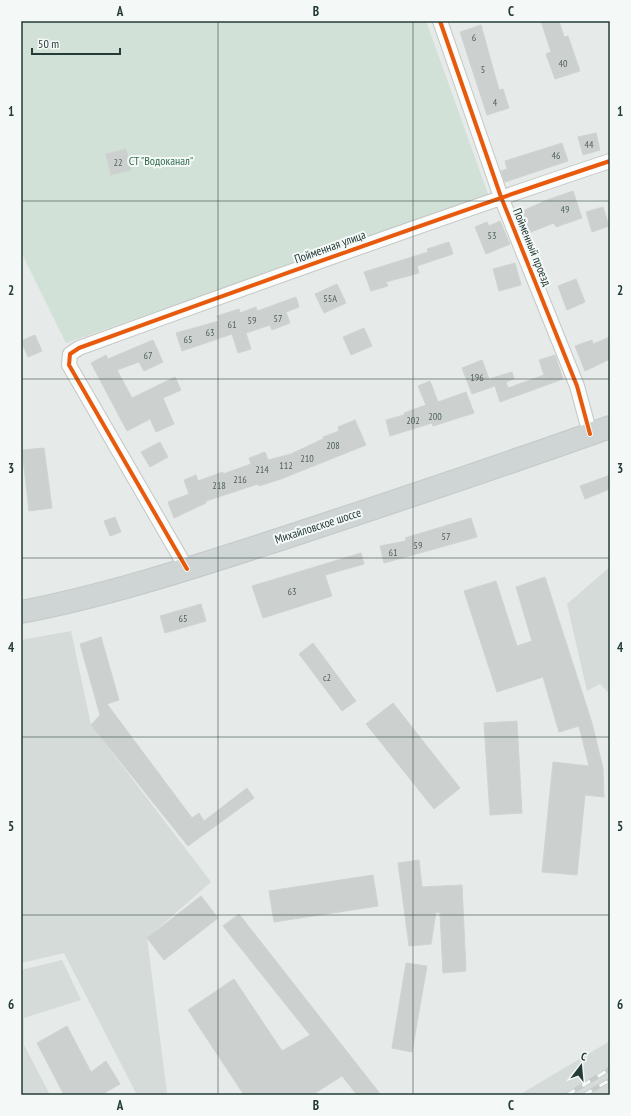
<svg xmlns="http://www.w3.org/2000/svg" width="631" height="1116" font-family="'PT Sans Narrow',sans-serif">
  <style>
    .built { fill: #d4dbd8 }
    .green { fill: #d1e1d7 }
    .building { fill: #ccd1cf; stroke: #cfd3d1 }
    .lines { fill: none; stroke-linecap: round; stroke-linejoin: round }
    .street-casing { stroke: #c3c7c5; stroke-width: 16 }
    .primary-casing { stroke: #c2c9c8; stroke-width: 24 }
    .street { stroke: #fbfcfc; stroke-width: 14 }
    .primary { stroke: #cfd5d4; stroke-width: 22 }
    .rail-casing { stroke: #c7cbca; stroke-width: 4.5 }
    .rail { stroke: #f4f9f7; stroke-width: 3; stroke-dasharray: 9; stroke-linecap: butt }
    .cycleway-casing { stroke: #f4f9f7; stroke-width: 6 }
    .cycleway { stroke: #e8590c; stroke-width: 4 }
    .grid { fill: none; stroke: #253b38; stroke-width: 1; stroke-opacity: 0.55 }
    .labels { text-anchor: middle; stroke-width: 4; stroke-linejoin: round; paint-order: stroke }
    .number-label { font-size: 10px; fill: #50615e }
    .park-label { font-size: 12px; fill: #346d50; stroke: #f4f9f7 }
    .street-label { font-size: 12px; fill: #253b38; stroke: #f4f9f7 }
    .neatline { fill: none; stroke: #253b38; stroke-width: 1.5 }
    .grid-label { font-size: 13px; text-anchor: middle; font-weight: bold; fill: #253b38 }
  </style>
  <rect width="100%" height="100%" fill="#e6eae8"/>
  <g class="built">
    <path d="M610,567v127l-10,-10 -13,7 -20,-87z"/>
    <path d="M71,631l20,94 120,157 -64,56 20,155 -8,2h-22l-73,-142 -43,10v-323z"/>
    <path d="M62,960l19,40 -57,18v27l26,50h-29v-125z"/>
    <path d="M610,1041v54h-91z"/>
  </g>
  <path class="green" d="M21,21h405l62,173 -422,149 -45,-91z"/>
  <g class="building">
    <path d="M541,21h18l5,16 4,-1 12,35 -25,8 -9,-25 5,-2z"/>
    <path d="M481,25l18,65 4,-1 6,19 -22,7 -27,-83z"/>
    <path d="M596,133l4,17 -17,5 -5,-18z"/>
    <path d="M562,143l6,18 -63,21 -4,-11 6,-2 -2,-8z"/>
    <path d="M126,149l5,21 -20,5 -5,-21z"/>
    <path d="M573,191l9,27 -26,9 -2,-4 -28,11 -8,-21 29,-13z"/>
    <path d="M603,207l6,19 -17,6 -6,-20z"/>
    <path d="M500,221l10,23 -24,10 -11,-27 12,-5 2,4z"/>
    <path d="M449,242l4,12 -36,12 2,7 -33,9 2,4 -17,5 -7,-19 64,-20 -1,-3z"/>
    <path d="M515,263l6,22 -22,6 -6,-22z"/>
    <path d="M576,279l9,23 -18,8 -9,-24z"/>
    <path d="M337,284l9,19 -22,10 -9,-19z"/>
    <path d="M296,297l3,10 -13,5 4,11 -18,7 -2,-5 -24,8 5,16 -13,4 -6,-19 -50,17 -6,-18 43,-12 -2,-5 22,-7 1,4 16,-6 1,4z"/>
    <path d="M364,328l8,18 -21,9 -8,-18z"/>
    <path d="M35,335l7,16 -14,6 -7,-16z"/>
    <path d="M610,337v22l-25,12 -10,-25 17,-6 1,4z"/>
    <path d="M153,340l10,22 -19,9 -5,-9 -22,8 15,28 43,-21 6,13 -18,8 11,26 -18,8 -6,-13 -23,12 -36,-68 15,-8 2,4z"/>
    <path d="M555,355l8,24 -63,23 -5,-16 -23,8 -10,-26 20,-8 7,19 23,-7 2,7 -8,3 2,6 36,-13 -5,-15z"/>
    <path d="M430,381l8,21 28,-10 8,21 -41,13 -1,-3 -42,13 -4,-16 18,-5v-2l22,-8 -8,-19z"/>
    <path d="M355,420l11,25 -85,34 -22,7 -1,-2 -52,17v2l-32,15 -6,-16 21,-8 -5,-14 12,-5 2,6 25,-9v2l28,-10 -2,-6 16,-6 3,8 23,-6 32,-15v-2l16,-6 -1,-4z"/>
    <path d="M160,442l8,15 -18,10 -9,-15z"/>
    <path d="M44,448l8,60 -23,3 -7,-61z"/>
    <path d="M610,475v14l-25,10 -5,-13z"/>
    <path d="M115,517l6,15 -11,4 -6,-15z"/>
    <path d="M471,518l6,19 -93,26 -4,-17 26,-5 -1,-3z"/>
    <path d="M361,553l3,11 -39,11 7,21 -69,22 -11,-32z"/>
    <path d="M545,577l47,146 11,45 1,29 -19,-2 -8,80 -35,-3 11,-110 36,4 -10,-40 -20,6 -16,-55 -46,15 -33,-101 32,-10 21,65 15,-5 -16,-54z"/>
    <path d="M201,604l5,17 -41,12 -5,-17z"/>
    <path d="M101,637l18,63 -12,4 85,114 7,-5 5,8 43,-33 7,10 -66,48 -97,-121 9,-10 -20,-71z"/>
    <path d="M313,643l43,58 -14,10 -43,-57z"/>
    <path d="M393,703l67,85 -26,21 -68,-85z"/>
    <path d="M517,721l5,92 -32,2 -6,-92z"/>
    <path d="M419,860l3,27 40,-2 4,86 -23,2 -3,-60 -4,-1 -5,32 -22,2 -11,-83z"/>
    <path d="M373,875l5,31 -104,16 -5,-31z"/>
    <path d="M201,896l17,22 -54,42 -17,-22z"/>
    <path d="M239,914l142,181h-24l-15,-19 -30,19h-68l-56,-85 46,-31 48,72 28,-16 -87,-109z"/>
    <path d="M406,963l21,3 -15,86 -20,-4z"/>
    <path d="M67,1026l24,46 15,-11 14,23 -19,11h-37l-27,-52z"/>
  </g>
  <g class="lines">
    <defs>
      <g id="street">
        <path d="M440,21l61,176 76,189 13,48"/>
        <path d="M187,569l-118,-204 1,-11 9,-6c176,-64 353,-128 531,-187"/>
      </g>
      <path id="primary" d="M21,612c89,-17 176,-46 263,-74 109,-36 218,-72 326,-111"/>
    </defs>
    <use href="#street" class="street-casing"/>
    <use href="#primary" class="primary-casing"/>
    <use href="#street" class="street"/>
    <use href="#primary" class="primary"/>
    <defs>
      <g id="rail">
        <path d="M567,1095l43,-26"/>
        <path d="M584,1095l26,-15"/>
      </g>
    </defs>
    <use href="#rail" class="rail-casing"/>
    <use href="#rail" class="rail"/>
    <defs>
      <g id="cycleway">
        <path d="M440,21l61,176 76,189 13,48"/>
        <path d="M187,569l-118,-204 1,-11 9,-6c176,-64 353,-128 531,-187"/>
      </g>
    </defs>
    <use href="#cycleway" class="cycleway-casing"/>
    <use href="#cycleway" class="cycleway"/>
  </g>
  <path class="grid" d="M218,21v1074M413,21v1074M21,201h589M21,379h589M21,558h589M21,737h589M21,915h589"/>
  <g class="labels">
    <g class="number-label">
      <text x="474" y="41">6</text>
      <text x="563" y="67">40</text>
      <text x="483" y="73">5</text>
      <text x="495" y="106">4</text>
      <text x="589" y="148">44</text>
      <text x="556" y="159">46</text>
      <text x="118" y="166">22</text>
      <text x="565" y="213">49</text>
      <text x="492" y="239">53</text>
      <text x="330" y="302">55А</text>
      <text x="278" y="322">57</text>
      <text x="252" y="324">59</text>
      <text x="232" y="328">61</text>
      <text x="210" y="336">63</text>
      <text x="188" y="343">65</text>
      <text x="148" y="359">67</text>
      <text x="477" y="381">196</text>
      <text x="435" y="420">200</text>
      <text x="413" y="424">202</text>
      <text x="333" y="449">208</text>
      <text x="307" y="462">210</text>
      <text x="286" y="469">112</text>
      <text x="262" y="473">214</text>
      <text x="240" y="483">216</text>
      <text x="219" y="489">218</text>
      <text x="446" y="540">57</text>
      <text x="418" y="549">59</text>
      <text x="393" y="556">61</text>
      <text x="292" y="595">63</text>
      <text x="183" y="622">65</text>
      <text x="327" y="681">с2</text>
    </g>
    <g class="park-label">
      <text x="161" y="165">СТ "Водоканал"</text>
    </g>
    <g class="street-label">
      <text transform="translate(330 247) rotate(-20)" y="4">Пойменная улица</text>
      <text transform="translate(532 247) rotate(68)" y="4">Пойменный проезд</text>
      <text transform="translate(318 526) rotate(-18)" y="4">Михайловское шоссе</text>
    </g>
  </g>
  <rect width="631" height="1116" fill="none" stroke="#f4f9f7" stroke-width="44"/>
  <g transform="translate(581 1066) rotate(16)" stroke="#f4f9f7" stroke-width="3" paint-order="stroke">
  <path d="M0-3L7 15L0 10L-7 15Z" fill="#253b38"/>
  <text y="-6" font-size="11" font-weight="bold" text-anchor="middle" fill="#253b38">С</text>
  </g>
  <path d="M32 48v6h88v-6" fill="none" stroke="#253b38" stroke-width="2"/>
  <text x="38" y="48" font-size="12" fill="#253b38" stroke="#f4f9f7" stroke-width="3" paint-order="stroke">50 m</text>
  <rect x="22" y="22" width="587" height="1072" class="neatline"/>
  <g class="grid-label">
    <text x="120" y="16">A</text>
    <text x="316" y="16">B</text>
    <text x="511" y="16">C</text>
    <text x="11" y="116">1</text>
    <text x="620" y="116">1</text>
    <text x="11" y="295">2</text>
    <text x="620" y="295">2</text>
    <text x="11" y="473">3</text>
    <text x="620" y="473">3</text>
    <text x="11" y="652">4</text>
    <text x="620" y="652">4</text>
    <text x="11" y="831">5</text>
    <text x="620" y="831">5</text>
    <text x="11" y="1009">6</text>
    <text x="620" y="1009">6</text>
    <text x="120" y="1110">A</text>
    <text x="316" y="1110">B</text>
    <text x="511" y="1110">C</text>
  </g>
</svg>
